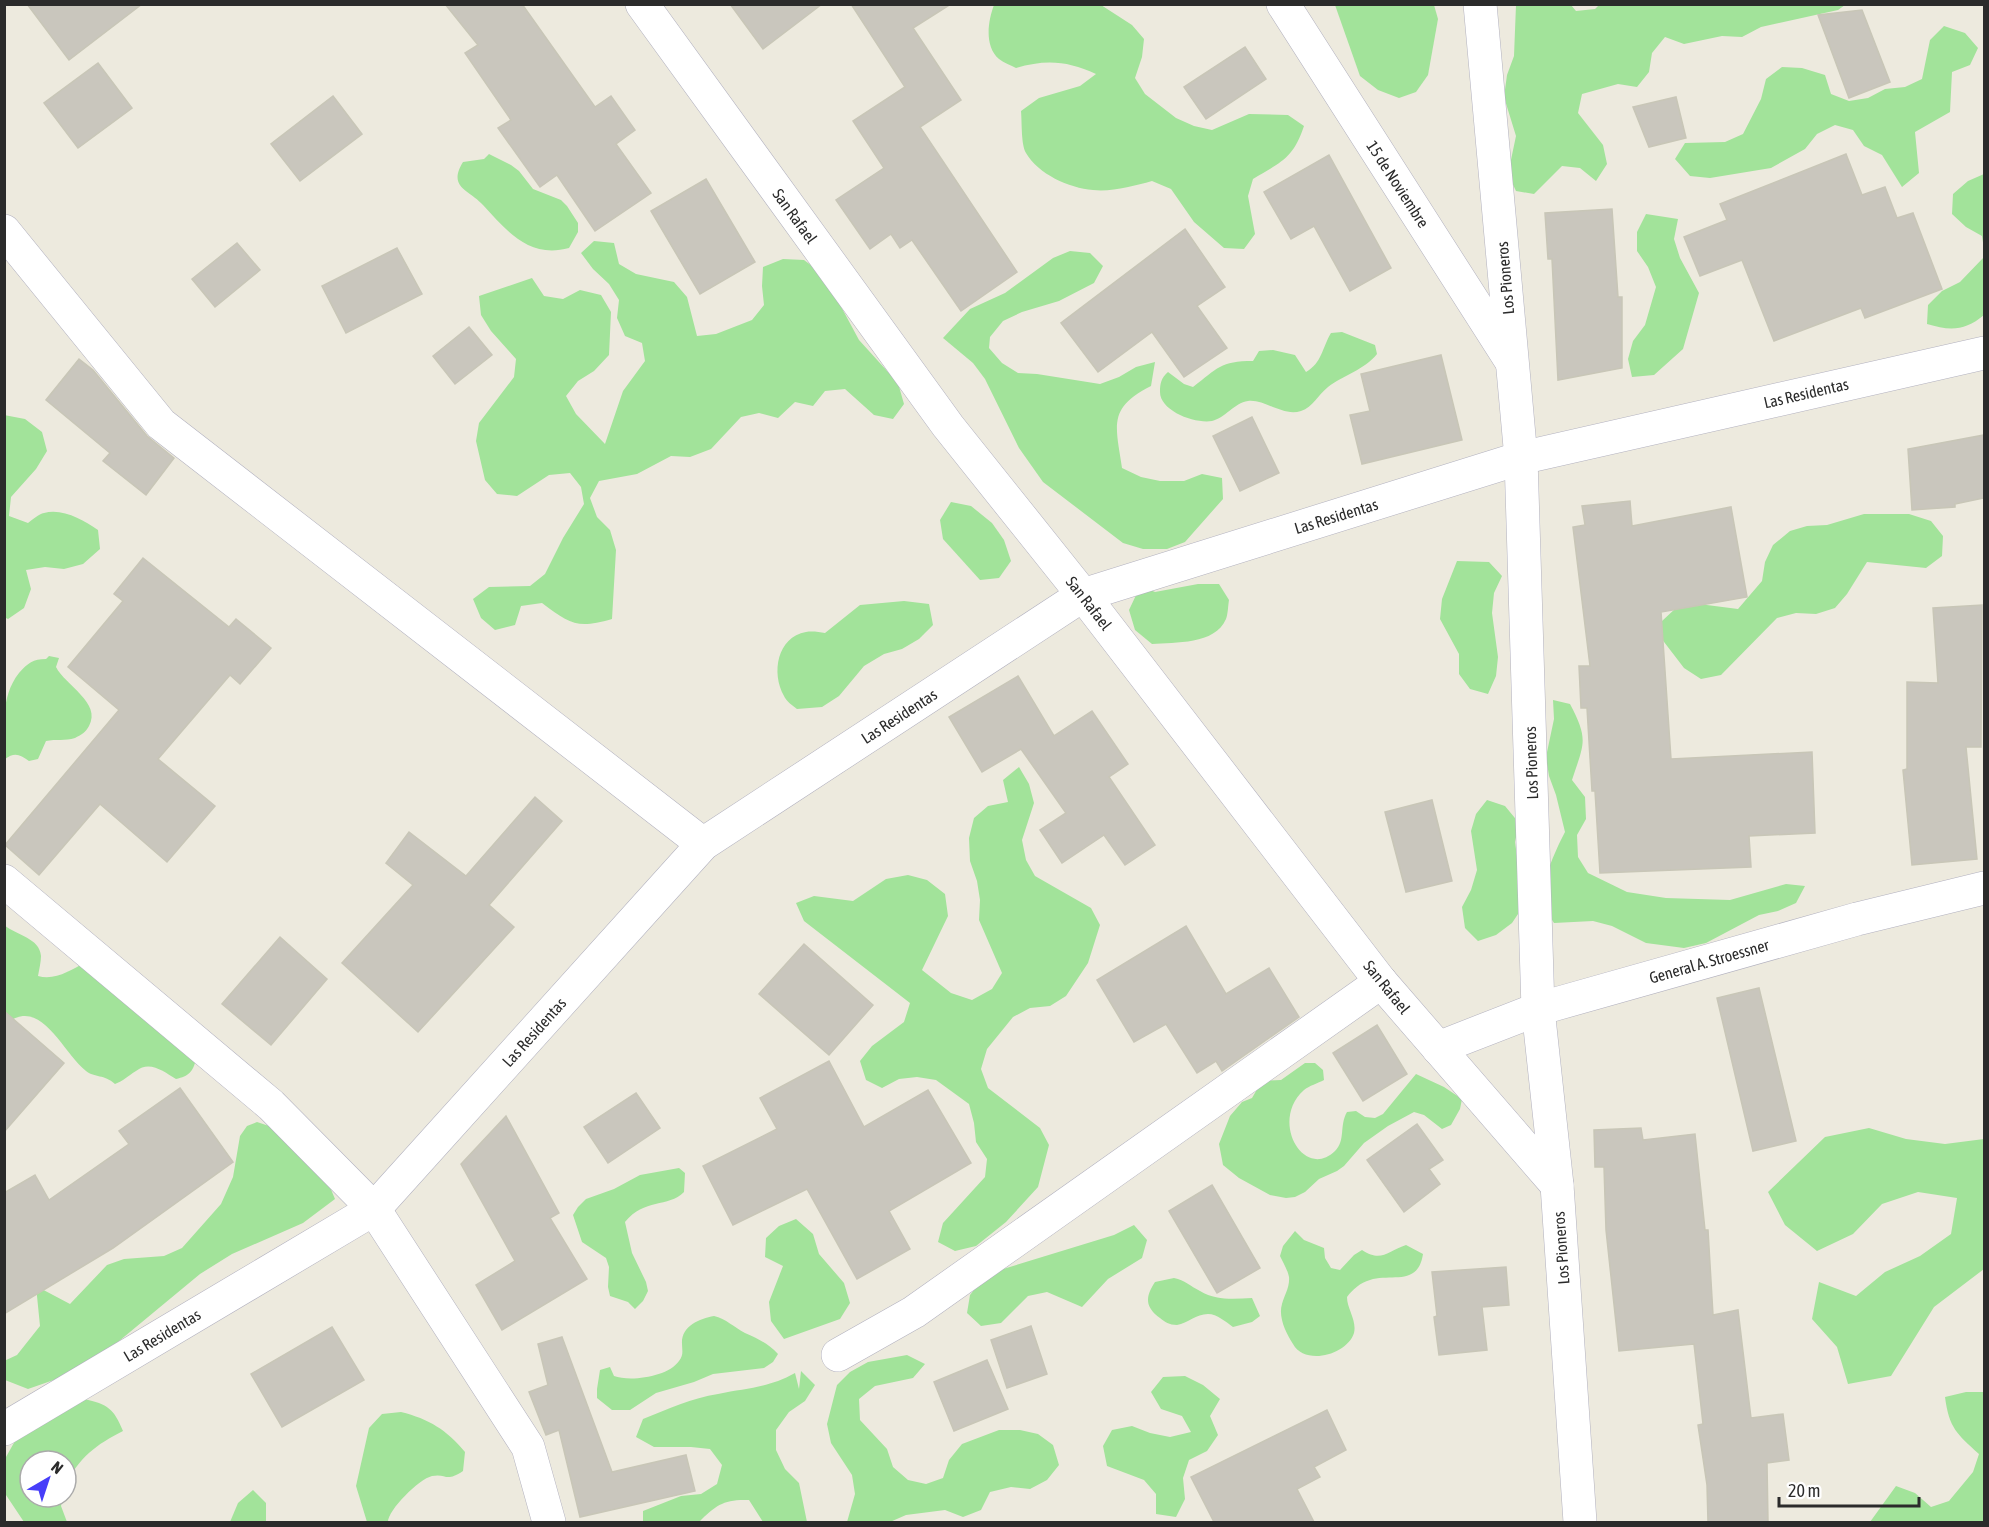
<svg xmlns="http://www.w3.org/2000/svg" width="1989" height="1527" font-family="'Asap Condensed',sans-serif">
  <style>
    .green { fill: #a2e39a }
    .building { fill: #c9c6bd; stroke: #c8c6b7; stroke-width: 1.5 }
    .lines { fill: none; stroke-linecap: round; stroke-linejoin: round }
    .street-casing { stroke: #b2b1bf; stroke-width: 34 }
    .street { stroke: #fff; stroke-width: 33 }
    .labels { text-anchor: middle; stroke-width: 4.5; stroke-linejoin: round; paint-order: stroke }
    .street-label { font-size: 16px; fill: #2b2b2b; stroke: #fff }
  </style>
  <rect width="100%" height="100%" fill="#edeade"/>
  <g class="green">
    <path d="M1600,4l245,1 -7,5 -77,17 -19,10 -20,-1 -38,8 -19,-7 -13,16 -3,19 -12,15 -19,-3 -36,10 -4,19 25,32 4,19 -11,17 -16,-13 -18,-2 -28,28 -18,-3 -8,-17 8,-38 -12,-39 3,-22 7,-19 2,-51h55l5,6 19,-2z"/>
    <path d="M994,5h107l31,20 12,14 -2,18 -7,21 10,16 31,24 18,8 18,4 37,-16 39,1 16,11c-11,33 -23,36 -51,53l-5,17 7,38 -11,15 -20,-1 -30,-26 -23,-33 -19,-8c-18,5 -40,11 -59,9 -24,-2 -55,-16 -67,-37 -5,-8 -4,-31 -5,-42l18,-13 41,-12 16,-12c-28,-13 -50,-15 -80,-6 -5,-3 -12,-5 -17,-9 -15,-13 -11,-38 -5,-54z"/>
    <path d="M1335,5h99l4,14 -10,56 -12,17 -17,6 -21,-8 -18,-14z"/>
    <path d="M1944,26l21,7 13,15 -8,17 -18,7 -2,40 -35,20 4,41 -17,14 -20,-32 -18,-9 -11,-16 -18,-5 -18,9 -12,15 -34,19 -61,10 -20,-2 -15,-17 10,-16 40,-1 18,-8 18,-35 5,-20 16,-12 20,1 23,7 6,19 18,7 19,-3 17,-9 20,-2 17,-8 8,-39z"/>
    <path d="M489,154l22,11 8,6 14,18 28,11 6,6 11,17v9l-9,16c-40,11 -62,-17 -86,-43 -13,-15 -36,-17 -20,-43l21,-3z"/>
    <path d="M1984,174v75l-2,-13 -16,-9 -14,-13 1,-20 15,-13z"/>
    <path d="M1646,214l32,5 -4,20 6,19 19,35 -16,56 -29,26 -22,2 -4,-18 5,-18 12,-16 11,-38 -8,-20 -11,-16v-19z"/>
    <path d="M594,241l20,2 5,21 17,10 38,8 13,15 10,39 19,-2 36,-14 12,-15 -2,-19 1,-19 20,-8 21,1 16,12 11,16 28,52 39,43 6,21 -11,15 -19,-4 -29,-26 -20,2 -12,15 -18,-4 -17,16 -19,-5 -18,4 -30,32 -21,8 -19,-1 -34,18 -38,7 -9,17 7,19 13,13 6,20 -4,69c-35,10 -42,5 -70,-16l-21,3 -6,19 -20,5 -14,-12 -8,-19 16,-12 41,-1 15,-12 18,-36 21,-34 -3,-17 -11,-14 -21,2 -32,21 -20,-2 -12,-14 -9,-39 3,-18 35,-46 2,-18 -25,-28 -10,-16 -2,-19 53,-18 12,18 19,3 17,-9 21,5 10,17 -2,43 -15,16 -16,10 -12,15 10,18 29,30 18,-53 22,-30 -3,-18 -17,-7 -8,-18 2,-18 -10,-16 -16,-15 -12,-16z"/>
    <path d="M1070,251l20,2 13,13 -9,17 -35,18 -37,11 -19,9 -13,16 -1,11 13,15 16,10 19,1 63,10 19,-7 17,-10 19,-5 -4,24c-44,22 -35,40 -29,82l19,9 19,4h24l18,-7 20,4 1,21 -38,43 -18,7h-24l-20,-6 -80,-61 -24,-34 -34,-69 -12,-16 -30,-25 27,-29 35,-16 48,-35z"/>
    <path d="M1984,257v58c-19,16 -34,16 -57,9l1,-19 14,-14 18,-9z"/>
    <path d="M1342,332l33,13 2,9c-13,16 -33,21 -49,33 -10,8 -15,20 -27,24 -18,6 -36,-12 -53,-10 -14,2 -23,17 -36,20 -17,3 -52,-10 -52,-29 0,-8 1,-14 8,-20l16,12 9,3c25,-19 27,-26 60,-26l6,-10 14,-1 22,5 11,17c16,-9 16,-24 25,-39z"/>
    <path d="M4,415l21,4 17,13 5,19 -11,18 -25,28 -2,19 19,7c4,-3 11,-9 16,-10 19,-5 39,7 54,17l2,19 -17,15 -19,5 -19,-2 -19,3 5,19 -7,19 -16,11 -4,-2z"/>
    <path d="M951,502l20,4 21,17 12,17 7,21 -12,17 -19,2 -37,-41 -3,-19z"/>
    <path d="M1864,514h45l22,7 12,15 -1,20 -16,12 -59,-6 -20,32 -12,14 -19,6 -20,-1 -19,5 -56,57 -20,4 -17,-11 -23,-30 1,-17 14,-13 23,-4 39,5 24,-28 3,-19 8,-17 17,-14 17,-5 20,-1z"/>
    <path d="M1457,561l32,1 13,14 -8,17 -2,20 6,44 -2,19 -8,18 -18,-5 -11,-15v-20l-19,-35 2,-20z"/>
    <path d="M1137,584l18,8 43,-8h21l10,16c-1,6 -1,14 -3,19 -11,26 -51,23 -74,25l-17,-14 -6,-20 9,-19z"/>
    <path d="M904,601l25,3 4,21 -14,14 -17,10 -18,5 -20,12 -25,30 -17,11 -25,2c-5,-4 -11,-8 -13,-13 -13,-23 -7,-59 22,-64 6,-1 13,0 19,1l35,-28z"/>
    <path d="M49,656l10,2 -3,9c9,18 46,36 33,59 -3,6 -8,9 -14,12 -10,3 -19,1 -29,3l-8,18 -9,2c-9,-7 -15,-9 -24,-2 -1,-29 -5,-62 14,-86 9,-10 14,-14 27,-14z"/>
    <path d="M1553,700l17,4c19,36 14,39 2,76l13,17 1,22 -9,16 1,22 10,16 39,19 39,6 64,2 56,-16 19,2 -9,17 -18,8 -19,4 -53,28 -22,5 -38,-5 -34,-17 -19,-5 -39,2c-3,-5 -9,-11 -10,-17 -6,-18 12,-57 21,-74l-9,-37 -7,-19 -3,-19 8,-38z"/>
    <path d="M1019,767l10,17 5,19 -12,37 4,20 9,16 56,32 9,17 -12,38 -22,33 -16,10 -20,2 -17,9 -26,32 -6,20 7,19 52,40 9,17 -11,42 -32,35 -30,24 -21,5 -17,-9 5,-19 42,-46 2,-18 -11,-17 -2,-19 -5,-19 -33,-24 -19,-3 -18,2 -17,9 -16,-8 -6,-19 12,-15 32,-24 6,-19 -106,-82 -8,-18 18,-7 39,5 33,-22 22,-4 19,5 18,14 3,22 -26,54 29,23 21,7 20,-11 10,-16 -23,-53 1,-20 -3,-19 -7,-20 -1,-23 5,-20 14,-12 20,-4 -5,-22z"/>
    <path d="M1487,800l18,6 14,17 -4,19 9,63 -12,18 -16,12 -18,6 -13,-13 -3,-21 9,-17 6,-20 -6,-39 5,-17z"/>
    <path d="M4,925c12,10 36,13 37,31 0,6 -2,14 -3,20 17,5 33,-6 48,-14l110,97c-3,13 -7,17 -20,20 -12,-7 -26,-19 -40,-8 -8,5 -13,10 -21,13 -11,-10 -20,-6 -29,-13 -24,-19 -46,-77 -81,-46z"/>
    <path d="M1305,1063h10l8,7 1,10c-6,3 -15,6 -20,10 -35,31 0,91 31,61 11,-11 4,-25 12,-39l9,-1 9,6 10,1 8,-4 33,-40 28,13 18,12 -2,10 -9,16 -9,4 -18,-14 -10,-3 -26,14 -24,17 -20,23 -7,5 -18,8 -14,13 -10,5 -9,1 -16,-3 -31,-17 -16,-13 -4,-21 11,-28 12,-14 10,-4 10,-17 19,-1z"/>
    <path d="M257,1122l12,4 50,35 16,38 -32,24 -71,31 -32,20 -93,77 -39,24 -40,14 -23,-9 -1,-19 13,-6 23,-29 -4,-40 34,18 37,-39 17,-6 40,-3 18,-8 39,-44 12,-27 7,-41 7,-10z"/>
    <path d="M1869,1128l37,11 39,5 39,-5v130l-50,38 -43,69 -43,8 -11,-37 -25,-28 7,-37 37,14 29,-24 35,-16 31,-22 6,-36 -39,-6 -36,12 -29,30 -36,17 -32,-26 -17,-33 57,-55z"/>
    <path d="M679,1168l6,5 -1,19c-16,16 -40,6 -59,30l7,31 14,29 2,9 -5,10 -8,8 -7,-7 -18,-6 -2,-9 1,-20 -3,-9 -24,-16 -9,-27 5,-8 8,-8 28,-10 26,-14z"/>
    <path d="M796,1219l17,15 6,20 25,29 6,20 -10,16 -56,20 -13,-18 -2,-19 14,-36 -18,-9 1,-19 13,-12z"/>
    <path d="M1134,1225l13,15 -5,18 -34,21 -26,28 -35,-15 -19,4 -27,27 -20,3 -14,-13 3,-18 12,-15 18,-10 114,-35z"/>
    <path d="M1295,1231l9,9 20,8 1,10 6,10 9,2 14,-15 8,-5c20,13 25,1 44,-5l17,9c-5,33 -32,19 -53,26 -10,3 -17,9 -23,17 0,12 10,23 7,36 -7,22 -49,33 -61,11 -7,-11 -15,-27 -11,-40 2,-8 8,-17 7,-27 -1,-6 -6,-15 -9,-21l3,-10z"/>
    <path d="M1174,1278c11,2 16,8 26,13 17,10 34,8 52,7l8,18 -8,6 -19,5c-7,-5 -16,-13 -25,-13 -12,0 -20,9 -31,11 -8,0 -12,-3 -17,-7 -15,-11 -15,-21 -5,-36z"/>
    <path d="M714,1316c12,3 20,11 31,17 13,6 23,10 33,21l-5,8 -9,6 -51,6 -19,8 -38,11 -26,17h-18l-15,-12v-9l3,-19 10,-3 4,9c16,6 54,1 65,-15 5,-6 3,-11 3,-17 -1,-18 17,-25 32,-28z"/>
    <path d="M907,1355l18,9 -12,14 -38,8 -16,13 1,21 27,29 6,18 15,13 18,4 17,-6 6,-18 13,-16 37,-14h21l18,4 15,11 6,20 -12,15 -17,9 -19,-2 -21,5 -9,18 -18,7 -18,-7 -39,5 -16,7h-43l8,-28 -3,-19 -21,-32 -4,-19 10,-39 13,-13 18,-10z"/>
    <path d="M801,1371l14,14 -10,16 -16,11 -13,18v20l9,19 14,14 8,39h-44l-14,-22c-25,-1 -33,5 -50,22h-56v-11l38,-15 20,-2 16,-10 5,-19 -12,-16 -19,-2h-37l-18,-10 7,-18c25,-10 49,-21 75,-25 29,-6 50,-6 77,-21l4,16z"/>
    <path d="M1185,1376l18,9 17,14 -10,17 8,19 -11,16 -18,9 -6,18 2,21 -9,18 -20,-3v-20l-12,-14 -37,-14 -4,-20 9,-16 20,-4 18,7 20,4 21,-5 -9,-16 -21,-7 -10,-17 12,-15z"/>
    <path d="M1966,1392h18v130h-114l26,-36 19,7 16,14 18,-6 24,-29 6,-18c-22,-20 -30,-26 -34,-57z"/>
    <path d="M84,1399c24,5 30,10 39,32 -26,13 -45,27 -57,54v-24h-36v36h33l-2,9 6,16h-43l-18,-27 -2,-6 2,-32 9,-16z"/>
    <path d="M401,1412c28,7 46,18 64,40l-2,19c-18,12 -16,2 -31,5 -13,3 -44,34 -44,46h-21l-11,-36 13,-58 13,-14z"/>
    <path d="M253,1490l13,13v19h-36l8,-19z"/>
  </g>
  <g class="building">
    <path d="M27,4h115l-73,56z"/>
    <path d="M445,4h77l73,103 16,-11 24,34 -19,14 35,49 -56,38 -38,-56 -17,12 -42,-59 13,-8 -46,-67 13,-8z"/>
    <path d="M730,4h92l-59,45z"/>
    <path d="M851,4h100l-38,24 48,72 -41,27 97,145 -56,39 -49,-71 -12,8 -9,-14 -21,15 -34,-49 48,-32 -31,-47 52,-34z"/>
    <path d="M1862,10l28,72 -41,16 -31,-83z"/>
    <path d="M1245,47l21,32 -60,40 -22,-32z"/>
    <path d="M98,63l34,45 -54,40 -34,-45z"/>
    <path d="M333,96l29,38 -62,47 -29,-37z"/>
    <path d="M1676,97l10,41 -37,9 -16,-40z"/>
    <path d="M1846,154l16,41 23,-8 12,31 16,-5 29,76 -77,29 -4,-10 -87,33 -32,-81 -42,16 -16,-39 43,-17 -7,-16z"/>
    <path d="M1329,155l62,113 -41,23 -36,-65 -23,13 -27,-47z"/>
    <path d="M706,179l49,83 -55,32 -49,-83z"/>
    <path d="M1612,209l6,88h4v71l-64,12 -6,-121h-4l-3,-46z"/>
    <path d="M1185,229l40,58 -28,19 30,42 -43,29 -32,-45 -54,40 -37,-49z"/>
    <path d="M237,243l23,27 -45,37 -23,-28z"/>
    <path d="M397,248l25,46 -76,39 -24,-47z"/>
    <path d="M469,327l23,28 -37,29 -22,-28z"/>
    <path d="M1441,355l21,85 -100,24 -12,-49 20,-4 -9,-37z"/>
    <path d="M79,359l14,11 54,66 27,22 -28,37 -43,-34 7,-8 -64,-53z"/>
    <path d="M1252,417l27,56 -39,18 -27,-55z"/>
    <path d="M1984,435v63l-29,6v3l-43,3 -4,-61z"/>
    <path d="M1630,501l2,25 99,-19 16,90 -86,15 10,147 141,-7 3,81 -66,3 2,31 -151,6 -5,-82h-3l-5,-83h-6l-2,-42h11l-17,-139 12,-2 -3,-19z"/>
    <path d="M143,558l86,69 7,-8 35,29 -31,36 -10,-9 -72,84 57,47 -48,56 -67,-58 -61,71 -34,-30 114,-135 -51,-43 55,-66 -9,-7z"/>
    <path d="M1982,605l-1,142h-15l11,112 -65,6 -9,-95 4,-1v-87l31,1 -5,-75z"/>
    <path d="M1018,676l36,60 38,-25 36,53 -19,13 46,68 -30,20 -21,-30 -42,28 -22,-33 26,-17 -45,-64 -39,23 -33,-55z"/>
    <path d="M535,797l27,24 -73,84 25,22 -96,105 -76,-69 71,-78 -27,-22 23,-31 57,44z"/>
    <path d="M1432,800l20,81 -46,11 -21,-80z"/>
    <path d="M1186,926l40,68 43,-26 30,49 -77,54 -6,-10 -19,12 -31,-49 -32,18 -37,-62z"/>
    <path d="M280,937l47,42 -56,66 -49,-41z"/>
    <path d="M804,944l69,61 -44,50 -70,-61z"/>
    <path d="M1759,988l37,153 -43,10 -36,-153z"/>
    <path d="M4,1011l60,52 -60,69z"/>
    <path d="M1377,1025l30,49 -44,27 -30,-48z"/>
    <path d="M829,1061l35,66 64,-37 43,73 -82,48 21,38 -53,30 -50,-90 -74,36 -30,-59 74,-37 -17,-31z"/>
    <path d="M180,1088l53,74 -120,86 -109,66v-121l31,-18 14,25 80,-56 -10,-13z"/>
    <path d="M636,1093l24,35 -52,35 -24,-36z"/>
    <path d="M506,1116l53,97 -9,5 37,61 -85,51 -26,-45 39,-24 -54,-97z"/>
    <path d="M1417,1124l26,36 -14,9 11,15 -36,28 -37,-52z"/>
    <path d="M1641,1128l2,12 52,-6 10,96h3l5,85 25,-5 13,108 32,-4 6,46 -22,3 1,59h-60l-1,-37 -9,-60 5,-1 -9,-80 -75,7 -13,-121 -2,-63h-9l-1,-37z"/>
    <path d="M1212,1185l48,83 -43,25 -48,-82z"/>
    <path d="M1506,1267l3,38 -27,2 5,43 -48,5 -5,-38 3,-1 -5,-44z"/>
    <path d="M1031,1326l16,48 -40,14 -16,-48z"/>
    <path d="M332,1327l32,53 -82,47 -31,-53z"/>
    <path d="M562,1337l50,135 74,-17 9,36 -115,26 -21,-87 -13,5 -17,-43 19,-7 -10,-41z"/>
    <path d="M987,1360l21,49 -54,22 -20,-49z"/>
    <path d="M1327,1410l19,40 -32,17 6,10 -23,12 17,33h-100l-23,-45z"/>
  </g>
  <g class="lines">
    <defs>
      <g id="street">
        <path d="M642,4l306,422 135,169 298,387 176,203"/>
        <path d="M1283,4l227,355"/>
        <path d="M1480,4l41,454 17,551 19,176 23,337"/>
        <path d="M4,231l157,193 542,420"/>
        <path d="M4,881l267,224 103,104 154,238 21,75"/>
        <path d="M1438,1048l100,-39 319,-90 127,-31"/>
        <path d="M838,1355l76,-43 467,-330"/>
        <path d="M4,1429l370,-220 329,-365 380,-249 438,-137 463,-105"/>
      </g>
    </defs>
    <use href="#street" class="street-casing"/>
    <use href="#street" class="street"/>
  </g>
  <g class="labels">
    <g class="street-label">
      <text transform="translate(1398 184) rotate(57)" y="6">15 de Noviembre</text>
      <text transform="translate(795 216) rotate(54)" y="6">San Rafael</text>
      <text transform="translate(1505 278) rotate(-95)" y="6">Los Pioneros</text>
      <text transform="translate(1806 393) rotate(-13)" y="6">Las Residentas</text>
      <text transform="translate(1336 516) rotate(-17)" y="6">Las Residentas</text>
      <text transform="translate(1089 603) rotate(52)" y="6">San Rafael</text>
      <text transform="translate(899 716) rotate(-33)" y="6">Las Residentas</text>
      <text transform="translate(1531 763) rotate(-92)" y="6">Los Pioneros</text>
      <text transform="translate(1709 961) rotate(-16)" y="6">General A. Stroessner</text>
      <text transform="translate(1387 987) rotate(51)" y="6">San Rafael</text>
      <text transform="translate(534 1032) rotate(-48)" y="6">Las Residentas</text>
      <text transform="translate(1561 1248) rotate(-94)" y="6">Los Pioneros</text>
      <text transform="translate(162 1335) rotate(-31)" y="6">Las Residentas</text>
    </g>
  </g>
  <rect width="1989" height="1527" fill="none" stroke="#2b2b2b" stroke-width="12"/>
  <g transform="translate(48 1479) rotate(39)"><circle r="28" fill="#ffffff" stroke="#aaaaaa" stroke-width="1.5"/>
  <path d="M0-4.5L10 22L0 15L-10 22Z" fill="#473ef9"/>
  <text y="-9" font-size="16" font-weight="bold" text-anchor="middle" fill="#2b2b2b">N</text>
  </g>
  <path d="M1779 1497v9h140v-9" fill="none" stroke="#2b2b2b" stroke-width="3"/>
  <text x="1788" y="1497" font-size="18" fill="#2b2b2b" stroke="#ffffff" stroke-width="4.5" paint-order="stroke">20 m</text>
</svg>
